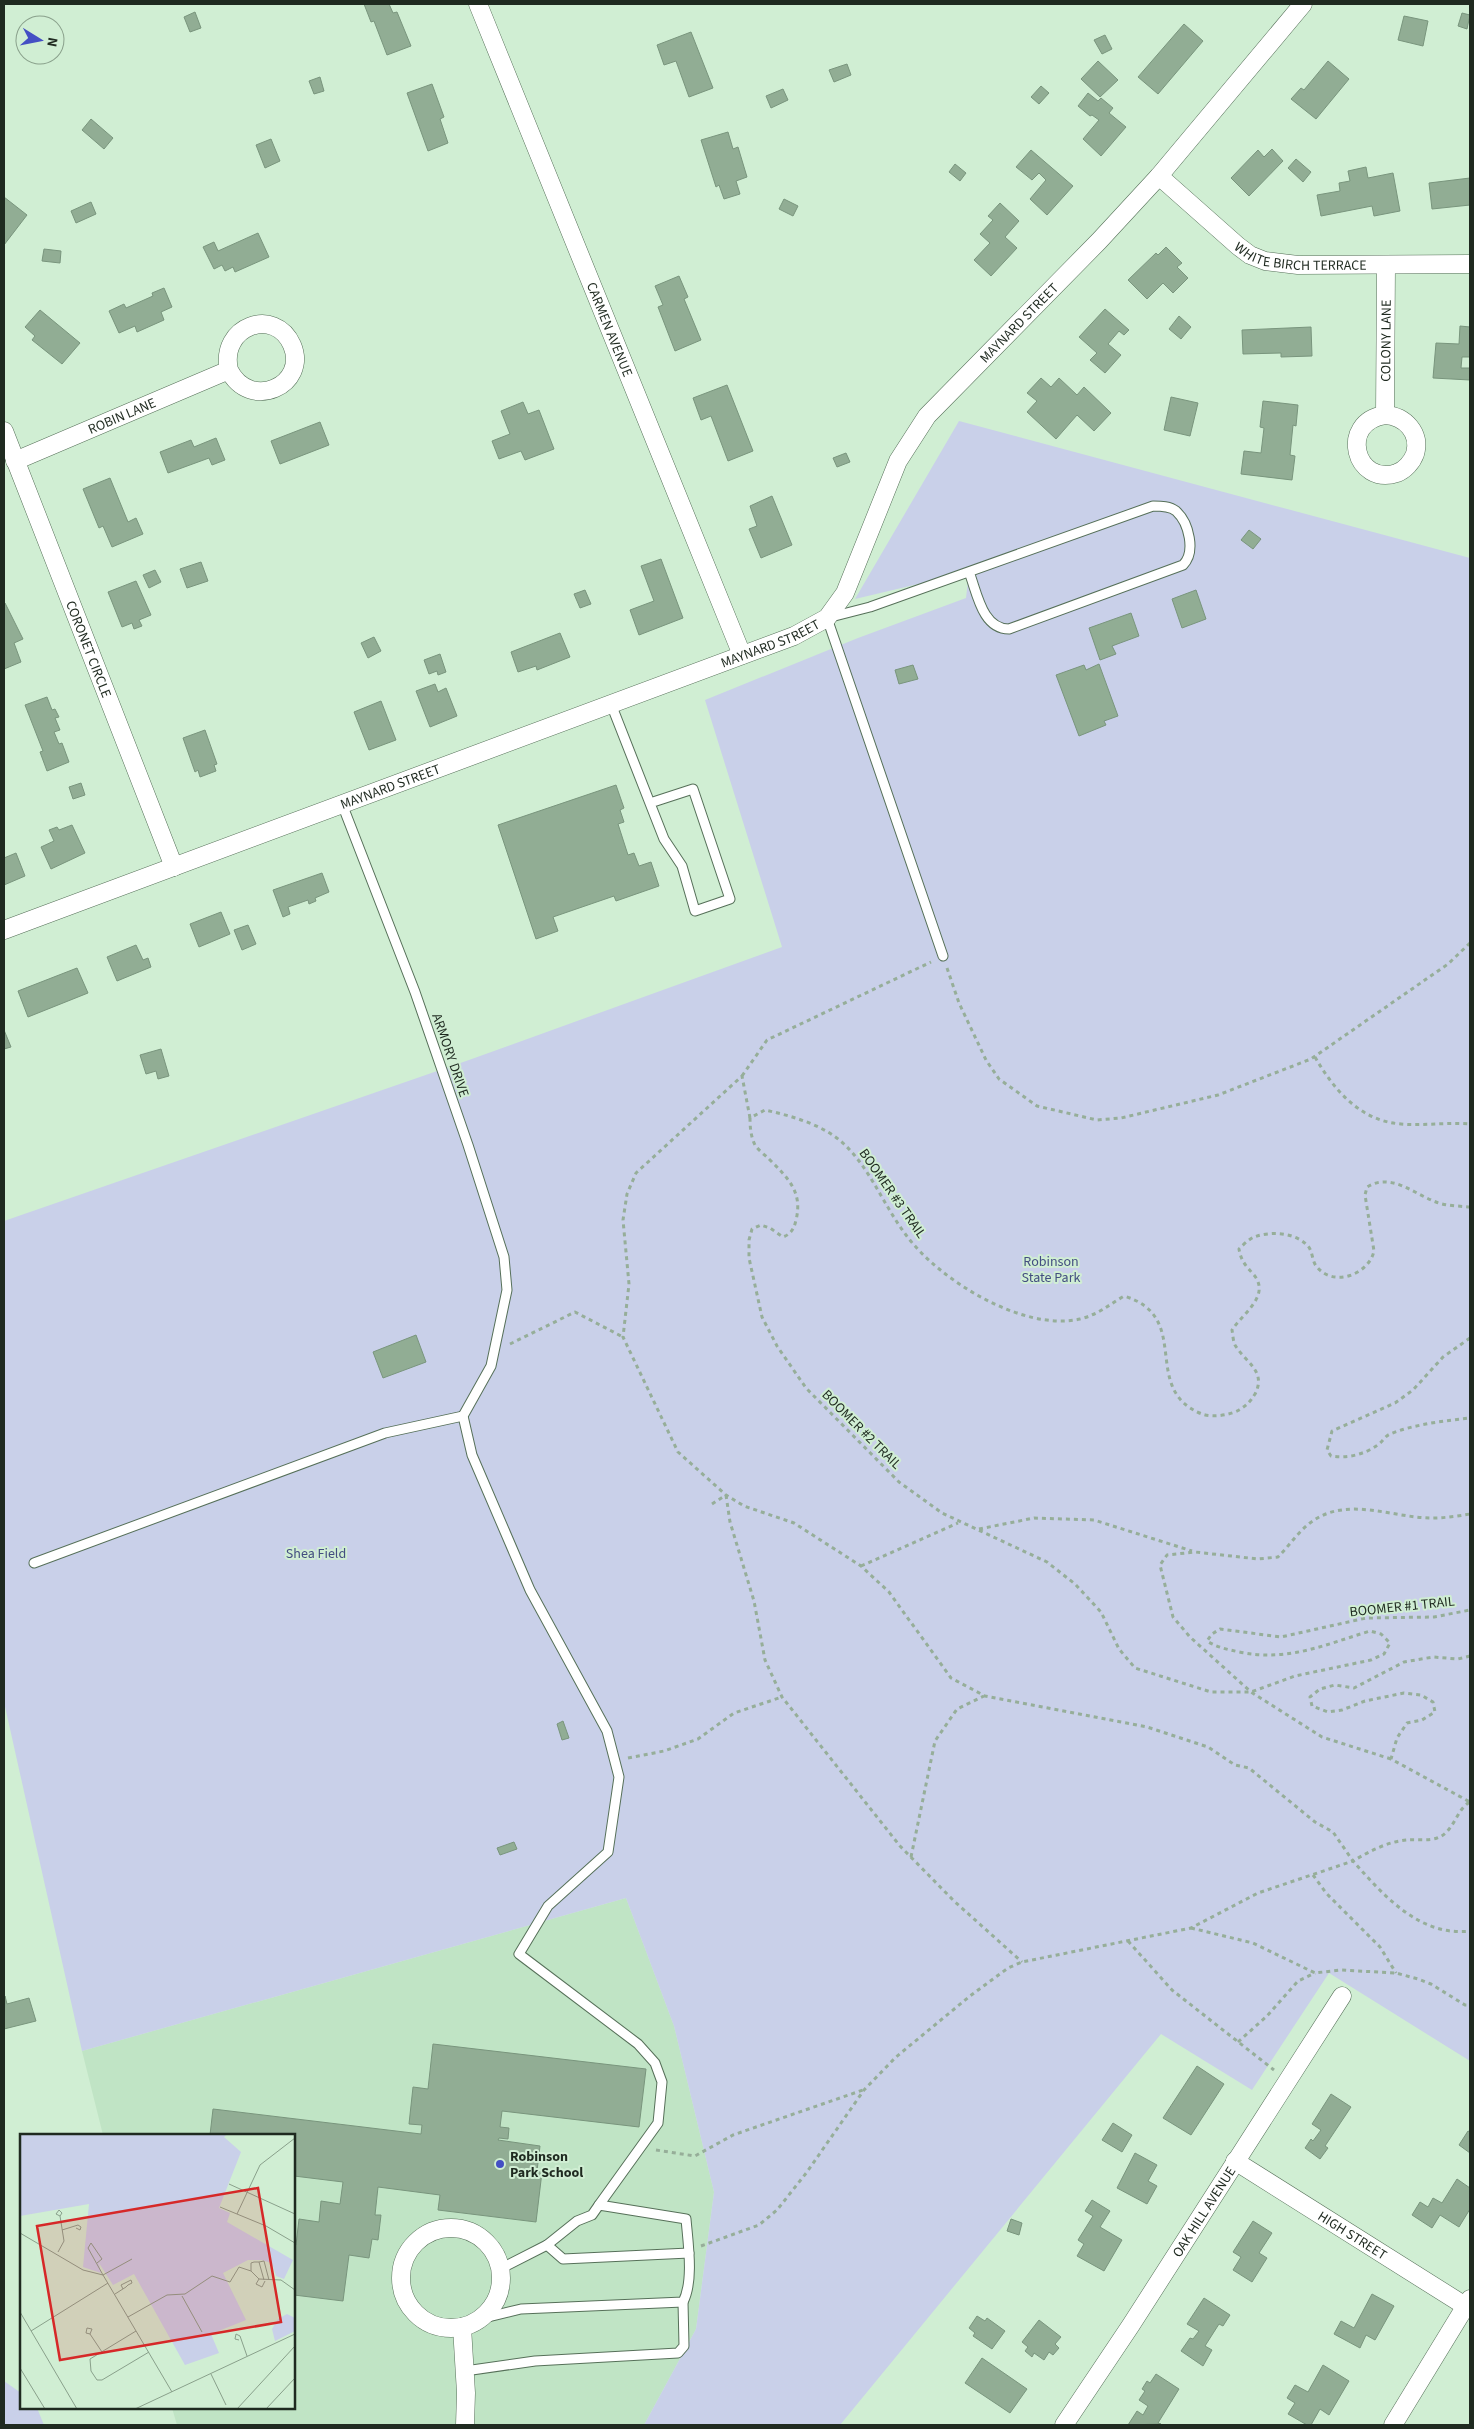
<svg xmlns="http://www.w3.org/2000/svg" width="1474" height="2429" font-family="'Source Sans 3',sans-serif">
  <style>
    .built { fill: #c0e4c5 }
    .green { fill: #c9d0e9 }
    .building { fill: #91ad94; stroke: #79957d }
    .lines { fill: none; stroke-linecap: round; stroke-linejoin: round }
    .lane-casing { stroke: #567059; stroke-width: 11 }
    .street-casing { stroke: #567059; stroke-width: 19 }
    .path { stroke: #96ae99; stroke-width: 3; stroke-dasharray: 4 4; stroke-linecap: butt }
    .lane { stroke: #fff; stroke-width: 9 }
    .street { stroke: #fff; stroke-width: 18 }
    .poi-dot { fill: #444fc4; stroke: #d0eed3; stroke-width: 2 }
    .labels { text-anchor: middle; stroke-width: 4; stroke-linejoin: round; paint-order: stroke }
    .street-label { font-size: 14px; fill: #1f2a20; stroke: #d0eed3 }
    .park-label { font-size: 14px; fill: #434e81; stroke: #d0eed3 }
    .poi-label { font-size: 14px; font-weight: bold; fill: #1f2a20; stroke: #d0eed3; text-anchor: start }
    .inset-road { fill: none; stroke: #89a08b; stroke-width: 1 }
    .view { fill: #d62828; fill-opacity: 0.15; stroke: #d62828; stroke-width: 2.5 }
    .inset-edge { fill: none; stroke: #1f2a20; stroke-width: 2.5 }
  </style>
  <rect width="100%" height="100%" fill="#d0eed3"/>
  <path class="built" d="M626,1898l48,128 40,166 -18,137 -52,96h-467l-5,-17h122v-273h-191l-21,-84z"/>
  <g class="green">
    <path d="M959,421l511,137v1503l-141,-88 -77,117 -91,-56 -321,391h-196l52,-96 18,-137 -40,-166 -48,-128 -544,153 -78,-349v-481l465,-161 313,-113 -77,-247 153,-62 108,-40 3,-26 -114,27z"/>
    <path d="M4,2381l17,12v15h16l7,17h-40z"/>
  </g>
  <g class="building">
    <path d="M364,4h25l4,9 4,-1 14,34 -24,9 -13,-34 -3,1z"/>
    <path d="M195,12l6,16 -11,4 -6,-15z"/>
    <path d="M1462,13l8,2 -3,14 -9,-3z"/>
    <path d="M1404,16l24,5 -5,25 -25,-6z"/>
    <path d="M1184,24l19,17 -45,53 -20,-17z"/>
    <path d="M691,32l22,56 -24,9 -13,-36 -12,4 -7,-20z"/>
    <path d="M1105,35l7,14 -10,5 -8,-14z"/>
    <path d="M1098,61l20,19 -18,17 -19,-18z"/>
    <path d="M1328,61l21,18 -33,40 -25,-20 10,-11 3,2z"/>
    <path d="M847,64l4,11 -17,7 -5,-12z"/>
    <path d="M320,77l4,14 -10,3 -5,-13z"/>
    <path d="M432,84l12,33 -4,2 8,24 -20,8 -21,-58z"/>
    <path d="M1041,86l8,7 -10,11 -8,-7z"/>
    <path d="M783,89l5,11 -17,8 -5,-12z"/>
    <path d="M1088,93l10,8 3,-3 12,10 -4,5 17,14 -25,29 -18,-17 16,-19 -7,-5 -2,1 -12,-10z"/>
    <path d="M91,119l22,19 -9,11 -22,-19z"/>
    <path d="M728,132l5,17 5,-2 9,30 -11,4 4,13 -16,5 -5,-14 -3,2 -15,-47z"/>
    <path d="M271,139l9,22 -15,7 -9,-23z"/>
    <path d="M1272,149l11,12 -34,35 -18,-18 27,-28 6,7z"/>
    <path d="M1031,150l42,36 -26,29 -17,-16 16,-19 -7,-7 -7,7 -16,-13z"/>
    <path d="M1296,159l15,13 -8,10 -15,-14z"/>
    <path d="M955,164l11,9 -6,8 -11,-9z"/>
    <path d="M1366,167l2,11 25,-5 7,38 -26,5 -2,-10 -51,10 -4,-21 23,-4 -1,-8 11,-2 -2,-10z"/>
    <path d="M1470,178v27l-38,4 -3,-26z"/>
    <path d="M4,197l23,18 -23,30z"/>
    <path d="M784,199l14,7 -5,10 -14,-7z"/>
    <path d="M91,202l5,12 -20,9 -5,-12z"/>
    <path d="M1000,203l19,18 -14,16 12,11 -26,28 -17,-16 16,-17 -10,-9 13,-14 -5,-4z"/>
    <path d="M258,233l11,24 -34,15 -2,-5 -8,4 -3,-6 -8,4 -11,-22 11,-5 4,9z"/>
    <path d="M1166,247l16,16 -5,4 11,11 -15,15 -10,-10 -16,16 -19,-19 28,-27 2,2z"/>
    <path d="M44,249l17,2 -1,12 -18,-2z"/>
    <path d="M679,276l9,21 -4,2 17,41 -26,11 -17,-44 5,-2 -8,-19z"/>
    <path d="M164,288l8,19 -11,5 3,8 -27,12 -2,-6 -16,7 -10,-22 15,-7 2,4 27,-12 -1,-3z"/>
    <path d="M1105,309l24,21 -5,5 -5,-4 -11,13 13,11 -16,18 -15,-13 7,-7 -18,-16z"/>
    <path d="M40,310l40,33 -18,21 -30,-24 3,-4 -10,-9z"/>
    <path d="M1179,316l12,11 -10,12 -12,-10z"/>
    <path d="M1460,326l10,1v30h-8l-1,11h9v12l-37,-2 3,-35 23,1z"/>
    <path d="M1311,327l1,29 -31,1v-4l-38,1 -1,-24z"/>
    <path d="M1041,378l10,9 8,-9 18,17 7,-8 27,26 -17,18 -17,-16 -21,24 -29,-27 10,-11 -10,-8z"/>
    <path d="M727,385l26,66 -25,10 -17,-45 -10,4 -8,-22z"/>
    <path d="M1171,397l27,6 -8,33 -26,-6z"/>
    <path d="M1263,401l35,4 -2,21 -3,-1 -3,30 5,1 -3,24 -51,-6 3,-23 17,2 3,-25 -4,-1z"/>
    <path d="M523,402l5,12 11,-4 15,39 -29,11 -4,-9 -22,8 -7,-18 18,-7 -9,-23z"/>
    <path d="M320,422l9,23 -49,19 -9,-23z"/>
    <path d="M216,438l9,22 -13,5 -3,-7 -41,15 -8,-21 31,-12 3,7z"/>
    <path d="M846,453l4,9 -13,5 -4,-9z"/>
    <path d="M110,478l18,44 8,-4 7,16 -31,13 -9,-21 -4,2 -16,-39z"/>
    <path d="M772,496l20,49 -31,13 -12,-29 8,-3 -7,-20z"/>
    <path d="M1249,530l12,9 -8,10 -12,-9z"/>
    <path d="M661,559l22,59 -44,17 -9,-25 24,-9 -13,-35z"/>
    <path d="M201,562l7,19 -21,7 -7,-19z"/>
    <path d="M155,570l6,12 -12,6 -6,-13z"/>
    <path d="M136,581l15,34 -12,5 3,6 -8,3 -2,-6 -10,4 -14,-35z"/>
    <path d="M585,590l6,14 -11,4 -6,-14z"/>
    <path d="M1196,590l10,29 -24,9 -10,-29z"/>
    <path d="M5,603l18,36 -9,4 7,19 -17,7v-65z"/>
    <path d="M1131,613l8,23 -27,10 4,8 -16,6 -11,-32z"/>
    <path d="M560,633l10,24 -33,13 -1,-4 -18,6 -7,-20z"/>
    <path d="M374,637l7,14 -13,7 -7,-15z"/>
    <path d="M440,654l6,18 -8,3 -1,-4 -8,3 -5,-14z"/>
    <path d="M1099,664l19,52 -14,5 2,4 -27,11 -23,-61 28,-10 2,5z"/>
    <path d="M913,665l5,14 -19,5 -4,-14z"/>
    <path d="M435,684l3,8 8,-4 11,28 -27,11 -14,-36z"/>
    <path d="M47,697l5,13 3,-1 4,8 -4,1 5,12 -6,2 5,12 3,-1 7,19 -22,9 -7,-19 3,-1 -18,-46z"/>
    <path d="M381,701l15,39 -27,10 -15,-38z"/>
    <path d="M205,730l12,34 -3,1 2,6 -16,6 -2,-7 -3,2 -12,-34z"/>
    <path d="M81,783l4,12 -12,4 -4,-12z"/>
    <path d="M616,785l8,23 -4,2 4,12 -6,2 10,31 6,-2 5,13 12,-4 8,24 -43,15 -2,-5 -61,21 5,14 -22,8 -38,-114z"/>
    <path d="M72,825l13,28 -34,16 -10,-22 13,-6 -5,-11 8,-3 2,3z"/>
    <path d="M16,853l9,23 -21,9v-27z"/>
    <path d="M322,873l7,19 -14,6 1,3 -7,3 -1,-4 -20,7 2,7 -7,3 -10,-27z"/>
    <path d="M221,912l9,22 -31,13 -9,-23z"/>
    <path d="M248,925l8,19 -14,6 -8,-20z"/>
    <path d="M136,945l7,15 5,-2 3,9 -34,14 -10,-24z"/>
    <path d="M77,968l11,25 -60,24 -10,-26z"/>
    <path d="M4,1030l7,17 -7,2z"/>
    <path d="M161,1049l8,27 -11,3 -2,-8 -10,3 -6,-19z"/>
    <path d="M416,1335l10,27 -43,16 -10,-26z"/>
    <path d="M563,1721l6,17 -7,2 -5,-16z"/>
    <path d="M514,1842l3,7 -17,6 -3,-7z"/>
    <path d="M5,1996l2,8 22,-6 7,23 -32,8z"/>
    <path d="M433,2044l213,25 -7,58 -137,-16 -2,16 9,1 -1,11 -9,-1 -1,2 42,6 -3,25 5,1 -6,50 -98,-12 2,-15 -62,-8 -3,28h6l-3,25 -6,-1 -3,19 -20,-3 -6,46 -49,-6v-50h2l3,-26 20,3 2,-21 19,3 3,-22 -49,-6v-41h-84l3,-26 208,25 1,-9 -13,-1 4,-37 15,2z"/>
    <path d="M1197,2066l27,18 -33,51 -28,-17z"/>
    <path d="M1331,2094l20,13 -26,39 3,2 -8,11 -15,-11 6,-9 2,2 8,-11 -9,-6z"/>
    <path d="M1113,2123l19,12 -10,17 -20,-12z"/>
    <path d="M1468,2131l2,1v21l-11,-8z"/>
    <path d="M1135,2153l22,12 -9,16 9,5 -10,18 -30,-16z"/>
    <path d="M1457,2179l13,9v21l-11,18 -19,-12 -8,13 -20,-13 8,-13 8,5 5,-9 9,5z"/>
    <path d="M1092,2200l18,11 -10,16 22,13 -18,31 -27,-15 7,-12 -6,-4 15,-24 -8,-5z"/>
    <path d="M1011,2219l11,4 -3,12 -12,-4z"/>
    <path d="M1253,2221l19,12 -13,20 8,5 -15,24 -19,-12 8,-13 -8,-5z"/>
    <path d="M1372,2294l22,12 -19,34 -9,-5 -6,13 -26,-14 7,-13 13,7z"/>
    <path d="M1204,2298l26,17 -7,11 -4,-2 -14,22 7,4 -9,16 -22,-15 9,-13 3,1 6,-8 -12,-7z"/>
    <path d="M977,2316l8,5 2,-3 18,13 -13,18 -19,-13 2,-3 -6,-5z"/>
    <path d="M1039,2320l22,17 -6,7 4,4 -6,7 -4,-3 -5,8 -10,-7 -2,4 -7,-6 3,-4 -6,-5z"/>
    <path d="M982,2358l45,31 -17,24 -45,-30z"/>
    <path d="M1323,2365l26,16 -20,34 -9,-6 -9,16h-4l-19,-11 7,-11 -8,-5 8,-13 13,7z"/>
    <path d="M1156,2374l23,15 -21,34 3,1 -33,1 9,-14 6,4 5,-9 -9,-6 6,-9 -3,-2 5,-8 3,2z"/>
  </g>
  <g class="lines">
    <defs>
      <g id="lane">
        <path d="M611,704l53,135 18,27 13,45 35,-12 -37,-110 -43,14"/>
        <path d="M342,804l73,188 53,153 36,112 3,33 -16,76 -28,50 9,39 58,135 77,141 12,46 -11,75 -60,54 -29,48 119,90 17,19 7,19 -4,41 -59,82"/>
        <path d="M943,956l-116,-338 43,-11 283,-101c8,0 17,0 23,5 13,12 20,41 7,54l-174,64c-27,0 -32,-37 -40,-57"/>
        <path d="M34,1563l351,-130 78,-17"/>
        <path d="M547,2245l16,14 126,-6"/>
        <path d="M480,2319l41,-10 162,-7c11,-21 5,-59 3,-83l-87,-14 -7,10 -15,6 -30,24 -47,24"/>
        <path d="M465,2371l70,-10 143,-8 6,-7 -1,-44"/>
      </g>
      <g id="street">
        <path id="s1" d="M478,4l264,651"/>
        <path id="s2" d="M1159,176l79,70 12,9 15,6 33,4 172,-1"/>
        <path id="s3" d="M1385,415c-47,7 -30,72 12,58 8,-3 15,-11 18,-19 6,-21 -10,-38 -30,-39l1,-150"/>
        <path id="s4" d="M4,431l170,436"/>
        <path id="s5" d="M15,461l214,-91c21,42 80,15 63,-25 -17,-39 -73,-19 -63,25"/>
        <path id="s6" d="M4,930l790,-294 33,-18 18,-25 53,-132 29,-45 172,-175 60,-65 144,-172"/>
        <path id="s7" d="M1235,2161l235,148"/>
        <circle cx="451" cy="2278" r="50"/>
        <path d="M462,2327l4,66 -1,32"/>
        <path id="s8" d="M1064,2425l67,-100 211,-329"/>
        <path d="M1393,2425l77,-126"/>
      </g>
    </defs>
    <use href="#lane" class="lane-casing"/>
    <use href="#street" class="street-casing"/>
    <g class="path">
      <path d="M947,968l12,35 27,57 13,19 38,27 60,14 24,-2 97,-23 93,-36 137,-95 22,-21"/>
      <path d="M1315,1057c19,33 45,64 86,67 23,2 46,-2 69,0"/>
      <path d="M742,1076l25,-36 164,-78"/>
      <path d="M750,1118l-8,-42 -106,97 -9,21 -4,26 6,64 -6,53 55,115 48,43 18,11 50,17 67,43 28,26 62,86 34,18 162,31 61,20 27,18 14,3 66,54 18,10 20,29c17,-10 34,-19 53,-21 10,-1 22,1 31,-2 17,-5 19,-29 33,-36"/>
      <path d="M1470,1207c-11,-1 -24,-1 -34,-5 -22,-8 -45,-30 -69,-15l-2,8 9,56c-5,23 -40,37 -57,16 -5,-5 -4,-15 -9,-21 -13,-14 -37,-15 -54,-9 -5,2 -11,8 -15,12 2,12 7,17 15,26 17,21 -12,39 -22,55 1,5 1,11 3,15 10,17 32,26 20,49 -5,8 -8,11 -16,16 -9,5 -27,8 -37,4 -63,-25 -8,-97 -78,-118 -15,9 -27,19 -44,23 -57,13 -141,-39 -174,-84 -22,-29 -35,-65 -62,-91 -20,-19 -52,-28 -79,-34l-15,8c0,10 1,19 5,27 3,5 10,10 14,14 19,19 34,33 27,61 -2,9 -5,14 -13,17l-13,-9 -9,-3 -9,4 -3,11v18l13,59 15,29 29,42 93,94 43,31 105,49 28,22 26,28 18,37 16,19 76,24h40l44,-16 76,-16 13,-6 6,-11 -9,-9 -11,-3c-46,14 -82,31 -131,21 -12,-3 -21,-4 -32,-11l5,-7 8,-5 61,8 85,-19 68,-1 36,-7"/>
      <path d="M1470,1338l-27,19 -30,33 -18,13 -63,28 -5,19 4,6c16,3 35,-2 48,-12 4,-3 6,-8 11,-10 25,-10 54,-13 80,-16"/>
      <path d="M510,1344l65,-32 48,25"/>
      <path d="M726,1495l4,27 24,79 11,59 17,37 118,149 54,55 68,61"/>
      <path d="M712,1504l14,-9"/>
      <path d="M979,1529l55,-11 60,2 98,31"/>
      <path d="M861,1566l97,-43"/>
      <path d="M1470,1656l-12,3 -25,-2 -29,5 -50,26 -19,-3 -15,4 -10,8 2,9 16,6 14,-2 23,-9 39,-8 17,2 12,7 2,10 -13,8 -15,3 -10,15 -6,21 79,43"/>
      <path d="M628,1758l36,-7 34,-12 36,-26 48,-16"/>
      <path d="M1391,1759l-69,-22 -71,-45 -61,-55 -17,-20 -13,-52 7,-10 28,-3 63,7 20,-2c11,-11 20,-25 32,-34 36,-28 82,-5 122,-5 13,0 26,-2 38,-4"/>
      <path d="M911,1857l24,-116 22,-32 27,-13"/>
      <path d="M1313,1875l13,18 54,54 16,26"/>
      <path d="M1191,1928l62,15 62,30 25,-3 56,3 22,6 13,5 34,21h5"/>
      <path d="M1128,1941l44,49 102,80"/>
      <path d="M1238,2042l29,-26 31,-35 17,-8"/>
      <path d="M656,2150l39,6 38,-21 130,-45"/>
      <path d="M701,2246l58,-21 18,-15 30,-38 57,-82 32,-33 74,-61 38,-28 14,-6 169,-34 67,-35 95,-32c31,35 67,76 117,70"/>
    </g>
    <use href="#lane" class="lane"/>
    <use href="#street" class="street"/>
  </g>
  <circle class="poi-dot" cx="500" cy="2164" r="5"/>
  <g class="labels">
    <g class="street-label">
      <text dy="5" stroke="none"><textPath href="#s2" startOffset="171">WHITE BIRCH TERRACE</textPath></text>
      <text dy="5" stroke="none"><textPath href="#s6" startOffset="1238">MAYNARD STREET</textPath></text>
      <text dy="5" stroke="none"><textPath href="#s1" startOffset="351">CARMEN AVENUE</textPath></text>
      <text dy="5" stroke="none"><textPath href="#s3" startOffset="261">COLONY LANE</textPath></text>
      <text dy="5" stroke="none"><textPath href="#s5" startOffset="116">ROBIN LANE</textPath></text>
      <text dy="5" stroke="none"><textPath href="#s6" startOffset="818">MAYNARD STREET</textPath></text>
      <text dy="5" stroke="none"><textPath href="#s4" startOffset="234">CORONET CIRCLE</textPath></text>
      <text dy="5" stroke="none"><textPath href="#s6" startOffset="412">MAYNARD STREET</textPath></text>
      <text transform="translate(451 1055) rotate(71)" y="5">ARMORY DRIVE</text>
      <text transform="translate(893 1193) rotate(55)" y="5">BOOMER #3 TRAIL</text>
      <text transform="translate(862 1429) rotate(45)" y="5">BOOMER #2 TRAIL</text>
      <text transform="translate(1402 1606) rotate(-6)" y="5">BOOMER #1 TRAIL</text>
      <text dy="5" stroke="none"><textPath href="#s8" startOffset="255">OAK HILL AVENUE</textPath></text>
      <text dy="5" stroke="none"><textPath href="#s7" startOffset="139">HIGH STREET</textPath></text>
    </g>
    <g class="park-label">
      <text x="1051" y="1266">Robinson<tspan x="1051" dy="16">State Park</tspan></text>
      <text x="316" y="1558">Shea Field</text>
    </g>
    <g class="poi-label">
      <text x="510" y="2161">Robinson<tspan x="510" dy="16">Park School</tspan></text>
    </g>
  </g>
  <g transform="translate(20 2134)">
    <rect width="275" height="275" fill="#d0eed3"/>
    <path d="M0,0h207l-3,3 17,15 -22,56 11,5 -3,9 66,38 -9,19 -8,-3 -4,-13 -11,-3h-13l-25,13 23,47 -35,14 8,19 -34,12 -51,-91 -21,11 -14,-22 2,10 -18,-6 6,-63 -69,12zM267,180l8,4v13l-20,10 -3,-12 6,-10z" fill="#c9d0e9"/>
    <path class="inset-road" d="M209,50l66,30M200,73l46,19 29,17M217,80l23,-49 35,-27M42,96l16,-5 3,2 -1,3 -4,-2M0,99l63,37 20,5 69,117M38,118l6,-11 -4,-25 2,-3 -3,-3 -3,4 4,2M234,128h5l5,18M234,128l-3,1v8l8,8M239,128l5,-1 5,19M77,129l5,-4 -11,-16 -3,5 15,27 29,-16M245,147l-3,6 -6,-3 3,-5 22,1 14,10M95,160l11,-7 2,-2 4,-2 -1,-3 -10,5 2,4M162,162l20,36M0,178l57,97M108,183l39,-22 18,-1 27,-18 18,6 9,-15 12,4M11,197l77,-48M116,197l-46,28 1,12 6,9h5l47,-28M70,200l-4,-1 1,-5 5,1 -2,5 12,18M219,206l-4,-1 1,-5 4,2 7,20M0,234l25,41M191,240l15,31M115,275l160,-75M217,275l58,-63M246,275l29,-31"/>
    <path class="view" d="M238,54l23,134 -221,38 -23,-134z"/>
    <rect width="275" height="275" class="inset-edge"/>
  </g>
  <rect width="1474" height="2429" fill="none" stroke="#1f2a20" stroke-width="10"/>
  <g transform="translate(40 40) rotate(100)"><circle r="24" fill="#d0eed3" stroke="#89a08b"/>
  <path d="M0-4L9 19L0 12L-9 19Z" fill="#444fc4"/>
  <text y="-8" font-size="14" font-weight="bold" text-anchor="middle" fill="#1f2a20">N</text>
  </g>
</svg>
